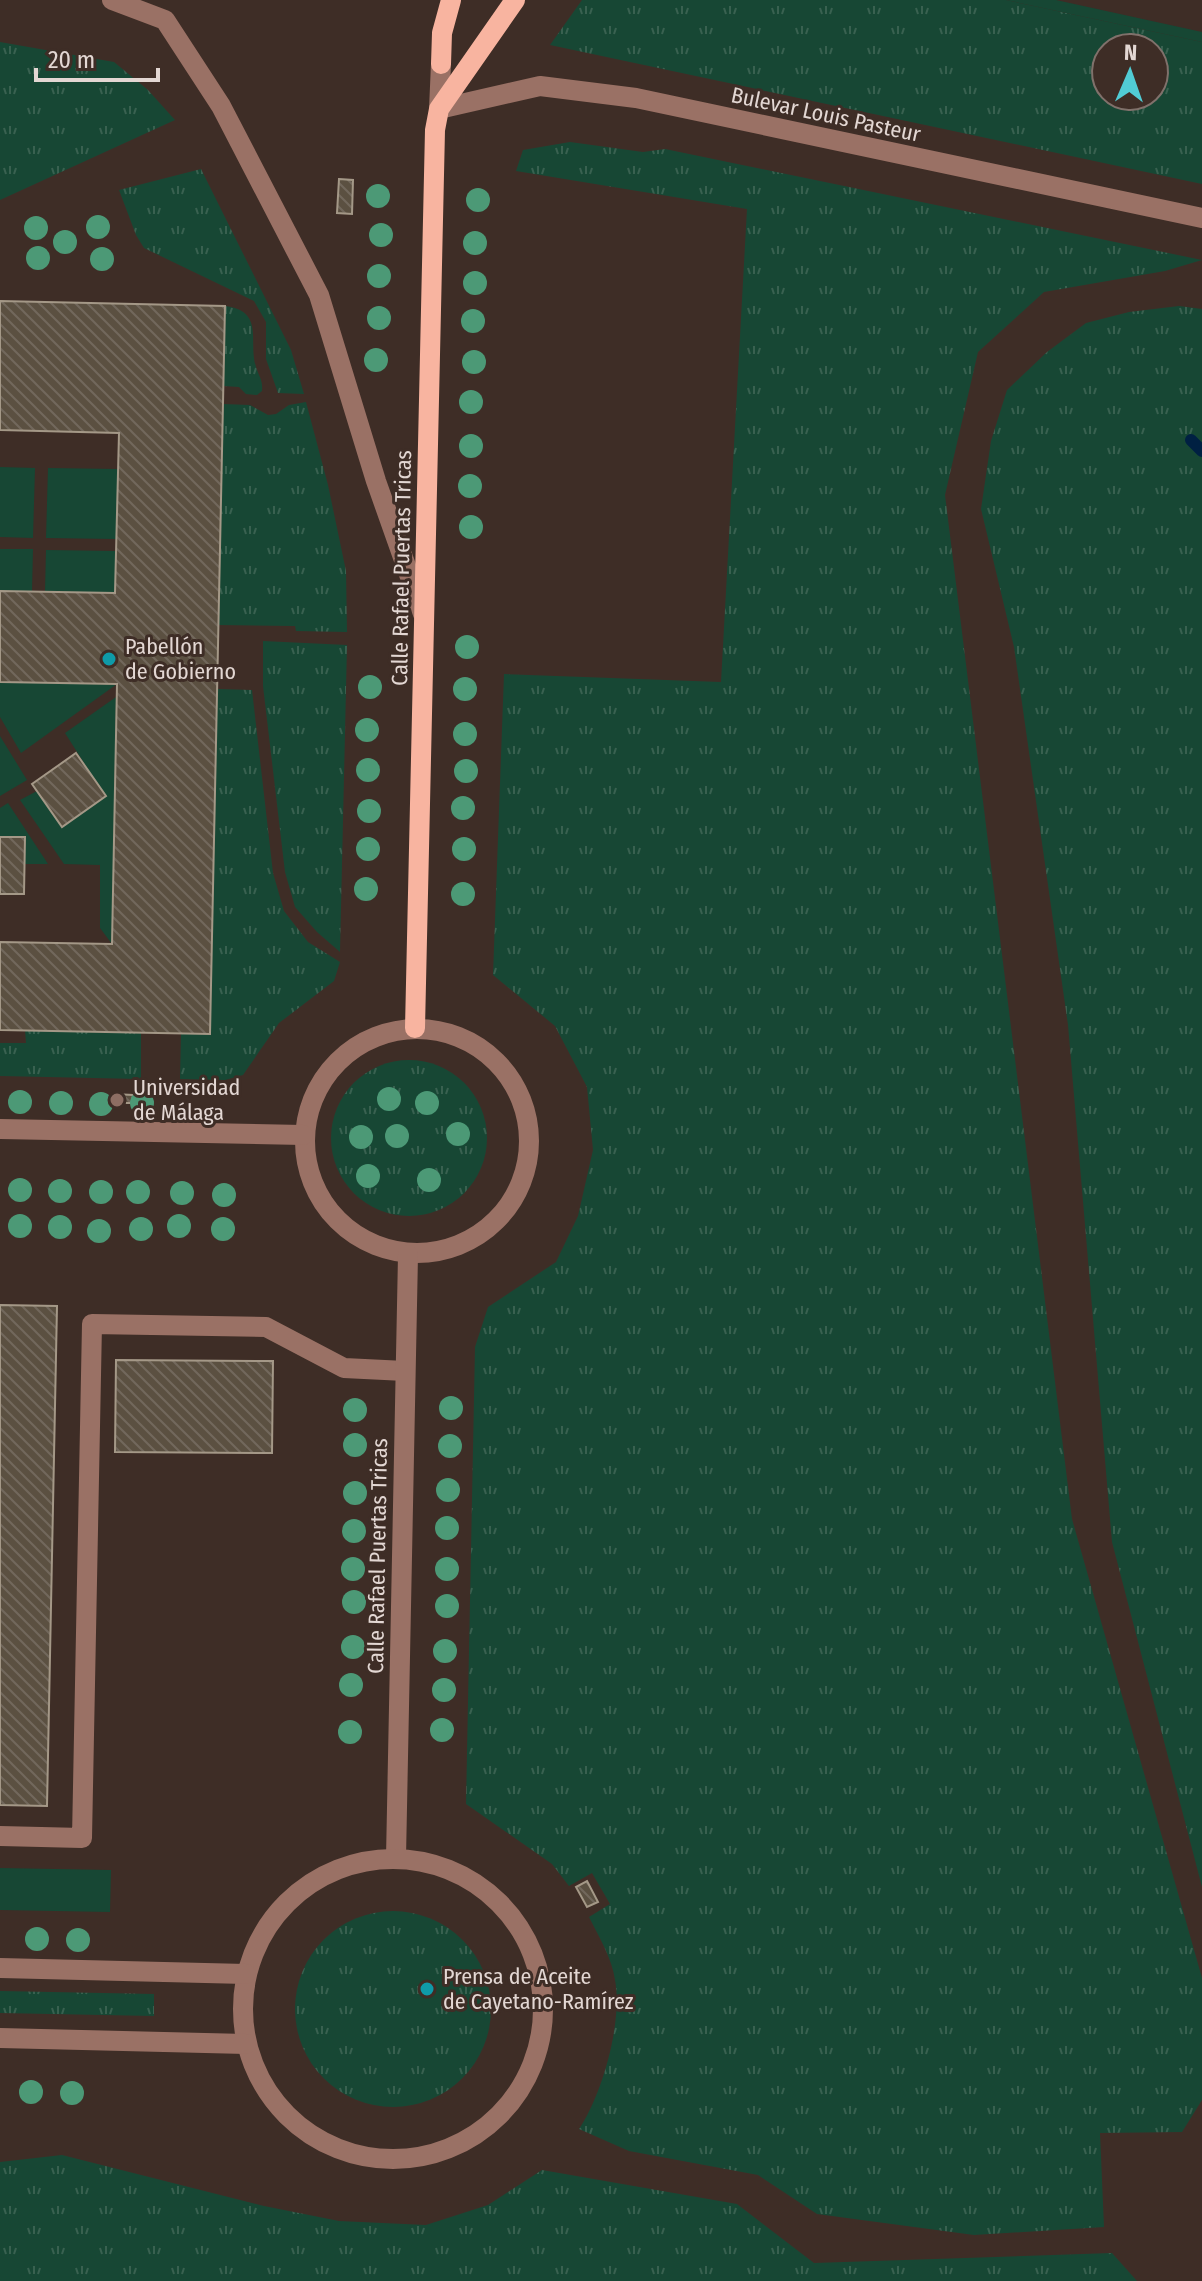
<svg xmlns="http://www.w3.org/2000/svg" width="1202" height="2281" font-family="'Fira Sans Condensed',sans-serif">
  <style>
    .grass { fill: url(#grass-tufts); fill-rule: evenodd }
    .garden { fill: #174734 }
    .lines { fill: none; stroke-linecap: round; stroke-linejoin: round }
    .stream { stroke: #002042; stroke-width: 12 }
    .building { fill: url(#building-back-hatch); stroke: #a49887; stroke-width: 2 }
    .minor { stroke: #9a7165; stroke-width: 20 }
    .major { stroke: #f8b4a0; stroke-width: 20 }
    .tree { fill: #4c9976 }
    .culture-dot { fill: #0f9aa8; stroke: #3e2d26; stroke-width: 3 }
    .education-dot { fill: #8d6e63; stroke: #3e2d26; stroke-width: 3 }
    .labels { text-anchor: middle; stroke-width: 6; stroke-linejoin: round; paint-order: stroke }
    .street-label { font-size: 22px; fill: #e3d7d3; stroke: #3e2d26 }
    .poi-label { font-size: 22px; fill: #e3d7d3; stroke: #3e2d26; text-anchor: start }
  </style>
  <defs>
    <pattern id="grass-tufts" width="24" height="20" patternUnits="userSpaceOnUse" patternTransform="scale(2)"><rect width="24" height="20" fill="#174734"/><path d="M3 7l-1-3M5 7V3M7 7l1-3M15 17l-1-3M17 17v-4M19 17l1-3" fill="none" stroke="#396150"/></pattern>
    <pattern id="building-back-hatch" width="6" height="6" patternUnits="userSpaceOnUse" patternTransform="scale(2)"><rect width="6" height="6" fill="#5b5041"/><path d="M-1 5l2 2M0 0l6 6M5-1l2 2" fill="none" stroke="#72685c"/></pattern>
  </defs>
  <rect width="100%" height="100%" fill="#3e2d26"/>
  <g class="grass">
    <path d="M582,0h424l196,42v142l-652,-139zM1106,48h48v48h-48z"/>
    <path d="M0,42l114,20 34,28 27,30 -175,80z"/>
    <path d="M570,142l73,10 22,-3 537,111 -37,11 -121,21 -66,60 -33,143 127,1024 130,459v122l-20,32 -82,1 4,94 -130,8 -157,-21 -59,-39 -129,-24 -50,-22c23,-34 44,-107 36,-149 -3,-22 -16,-43 -26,-63l21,-13 -18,-31 -23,13 -17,-22 -86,-60 9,-457 13,-40 68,-45 22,-46 15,-66 -6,-63 -32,-61 -62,-51 11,-301 217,8 26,-473 -231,-38 7,-21z"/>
    <path d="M201,169l90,181 13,44 -26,-1 -12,-34v-37l-12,-21 -110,-53 -8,-13 -17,-45z"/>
    <path d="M225,306c40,5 23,35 31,61 3,10 7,13 6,24l-5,4 -11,-1 -7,-7 -16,-1z"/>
    <path d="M1179,306l23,3v1578l-90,-345 -44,-517 -54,-378 -33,-138 10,-68 16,-51 40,-38 39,-29 43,-11z"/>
    <path d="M306,402l22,83 18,86 1,61 -51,-1 -1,-5 -77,-1 5,-221 27,1 18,10 8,-1 13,-9z"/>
    <path d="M263,641l84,4 -7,307 -23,-20 -22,-25 -10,-35 -22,-186z"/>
    <path d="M217,689l35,1 21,183 11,38 24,31 32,20 -6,19 -55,42 -36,52 -18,5 -45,-1 1,-46 29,1z"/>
    <path d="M25,1030l116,2v47l-141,-3v-33h26z"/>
    <circle cx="409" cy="1138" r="78"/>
    <circle cx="393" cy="2009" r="98"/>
    <path d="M0,1991l154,3v22l-154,-3z"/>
    <path d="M62,2155l202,51 75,15 87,4 62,-20 54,-35 195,34 77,59 298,-10 25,28h-1137v-119z"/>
  </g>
  <g class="garden">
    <path d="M1006,0h50l146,32v10z"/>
    <path d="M0,467l35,1 -2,70 -33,-1z"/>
    <path d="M48,468l70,1 -2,70 -70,-1z"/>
    <path d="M0,549h33l-1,42h-32z"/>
    <path d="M46,550l70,1 -1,42 -70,-1z"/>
    <path d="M0,682l117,2 -96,69 -21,-36z"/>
    <path d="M116,697l-4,247 -12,-16v-63l-36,-1 -44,-64 17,-9 25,36 43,-31 -40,-63z"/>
    <path d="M0,736l27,44 -27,16z"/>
    <path d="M8,803l40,61h-23l-1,-27h-24v-29z"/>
    <path d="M0,1868l111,2 -1,42 -110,-2z"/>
  </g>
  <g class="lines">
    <path class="stream" d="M1191,440l11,11"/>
  </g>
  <g class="building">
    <path d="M339,179l14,1 -1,34 -15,-1z"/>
    <path d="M0,301l225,5 -15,728 -210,-4v-88l112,2 5,-260 -117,-2v-91l115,2 4,-160 -119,-3z"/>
    <path d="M76,753l30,43 -44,31 -30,-43z"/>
    <path d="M0,837h25l-1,57h-24z"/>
    <path d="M112,1094l21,1 -1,8h-19z"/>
    <path d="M0,1305l57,1 -10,500 -47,-1z"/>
    <path d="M116,1360l157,1 -1,92 -157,-1z"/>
    <path d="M587,1881l11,21 -11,5 -11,-20z"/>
  </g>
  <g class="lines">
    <g class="minor">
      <path d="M112,0l53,20 56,86 98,189 57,186 47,133"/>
      <path d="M441,64l-2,45 101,-23 96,12 566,120"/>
      <circle cx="417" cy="1141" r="112"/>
      <path d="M0,1129l303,6"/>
      <path d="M0,1836l82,2 10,-514 174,3 78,41 61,3"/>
      <path d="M396,1858l12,-603"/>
      <circle cx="393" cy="2009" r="150"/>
      <path d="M0,1968l246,6"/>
      <path d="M0,2038l246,6"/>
    </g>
    <g class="major">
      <path d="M441,64l1,-31 9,-33"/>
      <path d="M415,1028l20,-898 4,-21 76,-109"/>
    </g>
  </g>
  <g class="tree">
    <circle cx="378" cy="196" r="12"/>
    <circle cx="478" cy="200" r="12"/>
    <circle cx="98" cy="227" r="12"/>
    <circle cx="36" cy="228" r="12"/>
    <circle cx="381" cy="235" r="12"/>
    <circle cx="65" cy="242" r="12"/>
    <circle cx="475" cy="243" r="12"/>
    <circle cx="38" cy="258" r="12"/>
    <circle cx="102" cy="259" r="12"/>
    <circle cx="379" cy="276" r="12"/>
    <circle cx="475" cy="283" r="12"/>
    <circle cx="379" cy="318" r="12"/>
    <circle cx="473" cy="321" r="12"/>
    <circle cx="376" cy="360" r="12"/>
    <circle cx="474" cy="362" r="12"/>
    <circle cx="471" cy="402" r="12"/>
    <circle cx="471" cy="446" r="12"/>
    <circle cx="470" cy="486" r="12"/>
    <circle cx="471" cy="527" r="12"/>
    <circle cx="467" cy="647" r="12"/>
    <circle cx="370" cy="687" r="12"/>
    <circle cx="465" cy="689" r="12"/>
    <circle cx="367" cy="730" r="12"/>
    <circle cx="465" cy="734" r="12"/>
    <circle cx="368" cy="770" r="12"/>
    <circle cx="466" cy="771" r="12"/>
    <circle cx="463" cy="808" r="12"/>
    <circle cx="369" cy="811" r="12"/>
    <circle cx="368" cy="849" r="12"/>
    <circle cx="464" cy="849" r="12"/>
    <circle cx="366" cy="889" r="12"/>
    <circle cx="463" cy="894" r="12"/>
    <circle cx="389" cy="1099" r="12"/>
    <circle cx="20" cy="1102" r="12"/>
    <circle cx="61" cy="1103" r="12"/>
    <circle cx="142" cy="1103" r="12"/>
    <circle cx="427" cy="1103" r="12"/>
    <circle cx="101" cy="1104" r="12"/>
    <circle cx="458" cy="1134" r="12"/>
    <circle cx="397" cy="1136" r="12"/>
    <circle cx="361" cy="1137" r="12"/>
    <circle cx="368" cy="1176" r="12"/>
    <circle cx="429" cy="1180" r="12"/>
    <circle cx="20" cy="1190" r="12"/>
    <circle cx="60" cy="1191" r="12"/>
    <circle cx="101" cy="1192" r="12"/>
    <circle cx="138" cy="1192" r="12"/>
    <circle cx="182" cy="1193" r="12"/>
    <circle cx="224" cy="1195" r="12"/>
    <circle cx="20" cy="1226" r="12"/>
    <circle cx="179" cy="1226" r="12"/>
    <circle cx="60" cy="1227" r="12"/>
    <circle cx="141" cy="1229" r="12"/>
    <circle cx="223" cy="1229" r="12"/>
    <circle cx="99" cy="1231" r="12"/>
    <circle cx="451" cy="1408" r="12"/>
    <circle cx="355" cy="1410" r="12"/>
    <circle cx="355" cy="1445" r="12"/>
    <circle cx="450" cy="1446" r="12"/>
    <circle cx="448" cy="1490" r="12"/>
    <circle cx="355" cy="1493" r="12"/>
    <circle cx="447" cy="1528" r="12"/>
    <circle cx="354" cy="1531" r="12"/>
    <circle cx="353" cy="1569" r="12"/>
    <circle cx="447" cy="1569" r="12"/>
    <circle cx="354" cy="1602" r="12"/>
    <circle cx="447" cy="1606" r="12"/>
    <circle cx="353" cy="1647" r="12"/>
    <circle cx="445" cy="1651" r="12"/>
    <circle cx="351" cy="1685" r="12"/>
    <circle cx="444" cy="1690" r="12"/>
    <circle cx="442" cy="1730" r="12"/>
    <circle cx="350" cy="1732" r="12"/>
    <circle cx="37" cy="1939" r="12"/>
    <circle cx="78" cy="1940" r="12"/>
    <circle cx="31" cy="2092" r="12"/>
    <circle cx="72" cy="2093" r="12"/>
  </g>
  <g class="culture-dot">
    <circle cx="109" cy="659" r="8"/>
    <circle cx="427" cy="1989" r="8"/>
  </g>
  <circle class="education-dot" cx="117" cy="1100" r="8"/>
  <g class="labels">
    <g class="street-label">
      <text transform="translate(826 114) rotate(12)" y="8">Bulevar Louis Pasteur</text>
      <text transform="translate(401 568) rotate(-89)" y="8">Calle Rafael Puertas Tricas</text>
      <text transform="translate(377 1556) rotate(-89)" y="8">Calle Rafael Puertas Tricas</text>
    </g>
    <g class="poi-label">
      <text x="125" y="654">Pabellón<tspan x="125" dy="25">de Gobierno</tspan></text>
      <text x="133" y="1095">Universidad<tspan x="133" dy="25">de Málaga</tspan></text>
      <text x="443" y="1984">Prensa de Aceite<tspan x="443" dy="25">de Cayetano-Ramírez</tspan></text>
    </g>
  </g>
  <g transform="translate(1130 72) rotate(2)"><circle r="38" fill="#3e2d26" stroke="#80716b" stroke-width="2"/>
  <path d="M0-6L14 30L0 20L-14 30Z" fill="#51ccd5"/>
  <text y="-12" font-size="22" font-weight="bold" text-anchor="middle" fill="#e3d7d3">N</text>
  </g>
  <path d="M36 68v12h122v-12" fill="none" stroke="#e3d7d3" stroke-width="4"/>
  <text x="48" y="68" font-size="24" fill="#e3d7d3" stroke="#3e2d26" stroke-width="6" paint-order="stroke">20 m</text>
</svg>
